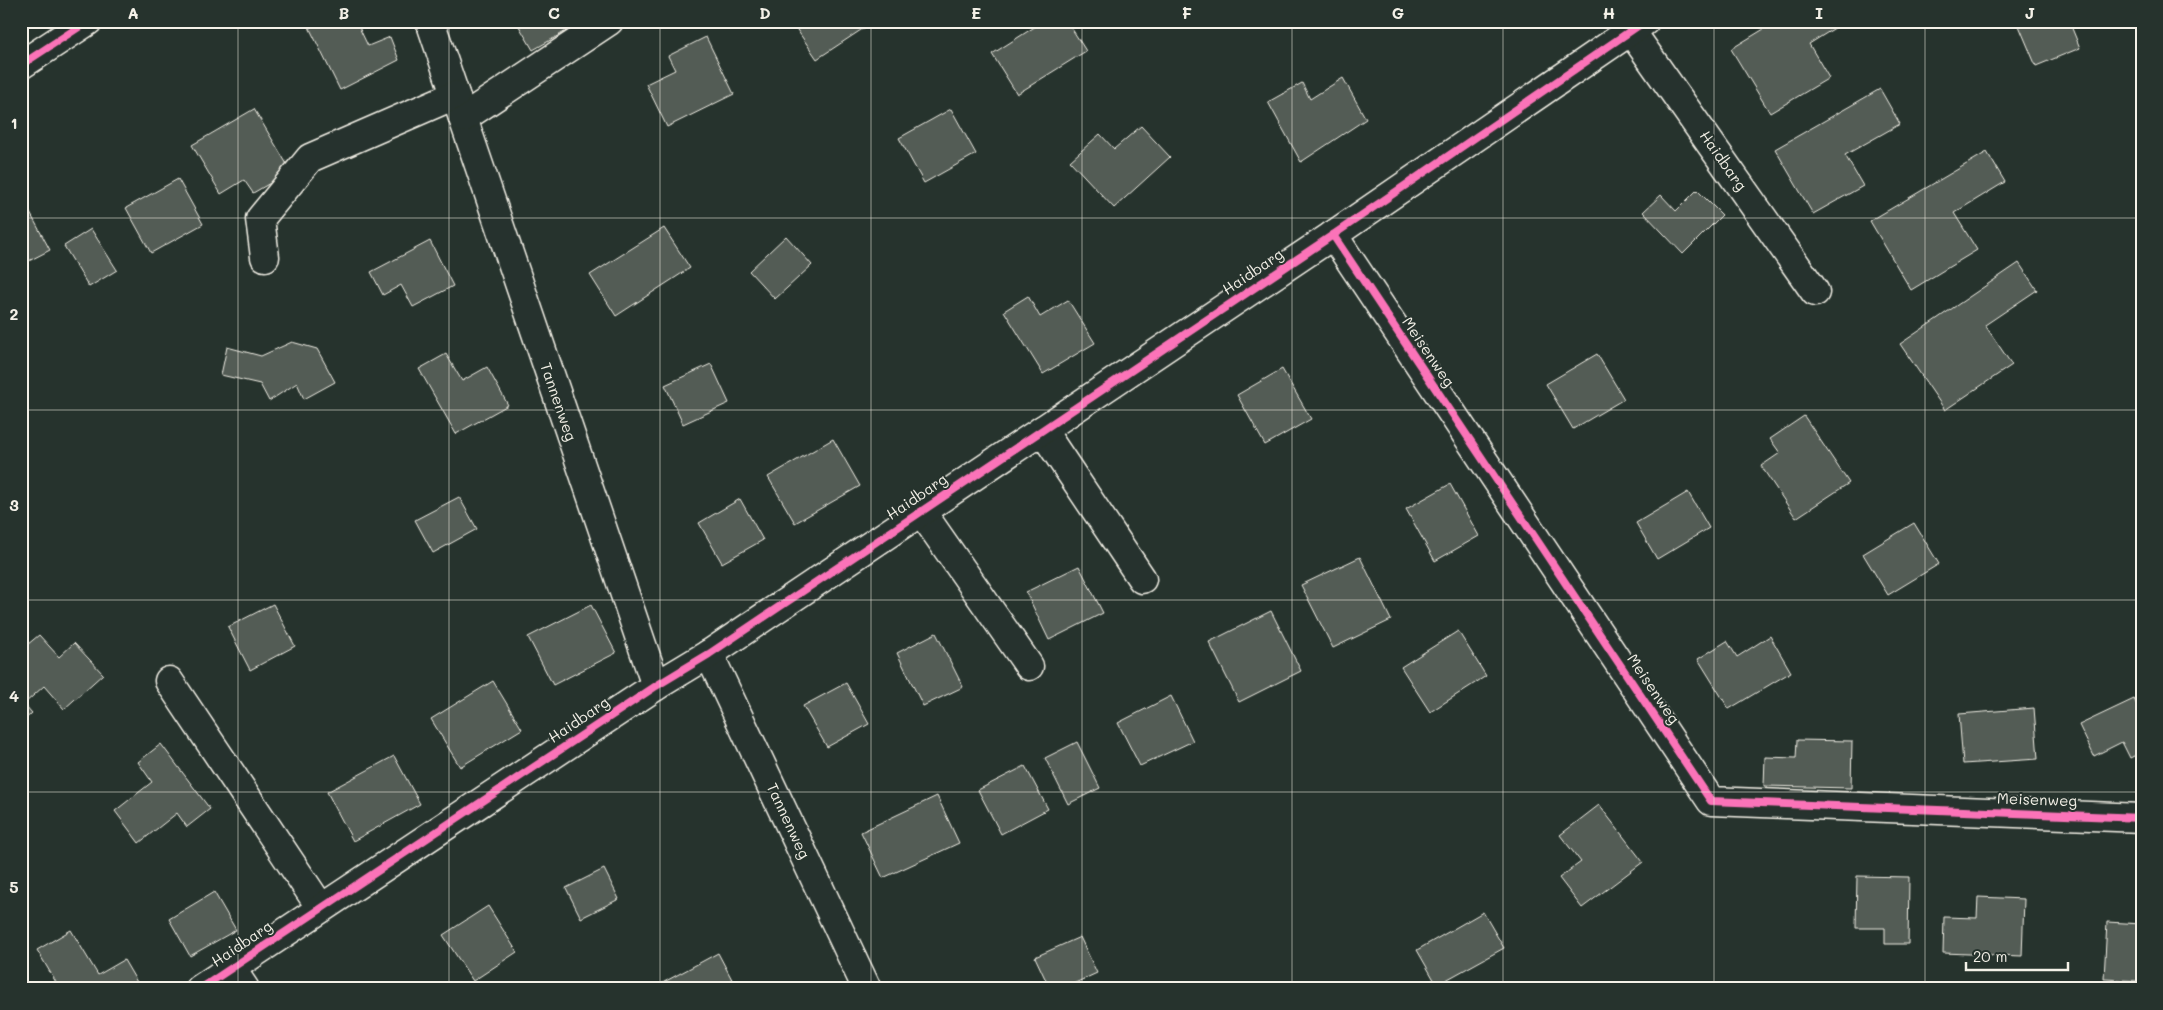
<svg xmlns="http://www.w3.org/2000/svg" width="2163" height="1010" font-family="Mali,sans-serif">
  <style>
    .building { fill: #525c55; stroke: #f4f1e8 }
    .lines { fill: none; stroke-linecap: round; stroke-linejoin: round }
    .minor-casing { stroke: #f4f1e8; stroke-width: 31 }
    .minor { stroke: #26332d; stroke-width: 28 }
    .cycleway-casing { stroke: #26332d; stroke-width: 11 }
    .cycleway { stroke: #fb73b8; stroke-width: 8 }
    .grid { fill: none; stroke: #f4f1e8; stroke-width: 1; stroke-opacity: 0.55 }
    .labels { text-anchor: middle; stroke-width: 4; stroke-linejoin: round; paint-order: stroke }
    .street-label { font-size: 15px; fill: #f4f1e8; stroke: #26332d }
    .neatline { fill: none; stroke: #f4f1e8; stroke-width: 2 }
    .grid-label { font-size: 16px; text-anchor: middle; font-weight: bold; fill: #f4f1e8 }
  </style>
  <rect width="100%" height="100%" fill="#26332d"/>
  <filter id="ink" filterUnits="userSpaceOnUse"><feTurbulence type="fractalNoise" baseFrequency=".02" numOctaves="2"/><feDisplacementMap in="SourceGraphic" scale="10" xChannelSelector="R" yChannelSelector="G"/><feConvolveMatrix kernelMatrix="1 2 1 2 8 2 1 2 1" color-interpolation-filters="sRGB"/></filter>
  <g filter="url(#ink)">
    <g class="building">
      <path d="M316,21h40l12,25 22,-9 9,23 -59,30 -32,-65z"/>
      <path d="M516,21h68l-51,29z"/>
      <path d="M791,21h73l3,5 -50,33z"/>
      <path d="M1044,21h23l19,30 -69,43 -25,-40z"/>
      <path d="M1777,21h69l-37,23 20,34 -59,35 -39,-64z"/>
      <path d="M2017,21h52l11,27 -44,18z"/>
      <path d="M706,37l28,57 -67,33 -21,-43 29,-14 -7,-14z"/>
      <path d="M1343,78l23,41 -65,43 -33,-60 34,-19 8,16z"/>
      <path d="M1880,89l20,35 -55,31 18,31 -50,28 -38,-65z"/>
      <path d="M254,109l37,62 -38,22 -9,-13 -23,14 -29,-49z"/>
      <path d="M951,109l25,45 -52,29 -25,-45z"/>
      <path d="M1141,126l29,31 -56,51 -44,-47 30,-27 14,15z"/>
      <path d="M1987,152l18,30 -51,31 23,37 -66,40 -41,-69z"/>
      <path d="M178,179l25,45 -52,29 -25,-45z"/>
      <path d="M1697,190l25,25 -39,39 -40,-42 18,-17 15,16z"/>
      <path d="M29,211l21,39 -29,15v-50z"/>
      <path d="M664,228l26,40 -74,48 -26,-41z"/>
      <path d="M91,229l26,41 -28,17 -25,-41z"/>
      <path d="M786,236l26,29 -37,34 -26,-28z"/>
      <path d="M430,241l23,45 -40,21 -12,-22 -18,10 -12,-23z"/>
      <path d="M2019,263l18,27 -52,35 27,40 -67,45 -45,-66z"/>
      <path d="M1028,296l12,21 28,-17 27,43 -52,31 -39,-63z"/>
      <path d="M292,342l25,7 18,33 -31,17 -7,-16 -28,18 -9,-17 -39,-9 6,-28 34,9z"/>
      <path d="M446,354l16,27 25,-14 21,38 -52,29 -37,-65z"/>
      <path d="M1597,354l27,45 -51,30 -27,-45z"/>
      <path d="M711,364l18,39 -46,21 -18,-39z"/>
      <path d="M1282,369l29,50 -46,26 -28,-50z"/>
      <path d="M1804,416l45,67 -53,35 -35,-52 19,-13 -10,-14z"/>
      <path d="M833,439l27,47 -65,37 -27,-46z"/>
      <path d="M1450,484l29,52 -44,25 -29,-52z"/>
      <path d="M1688,492l21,36 -52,31 -21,-36z"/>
      <path d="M459,497l18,32 -44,24 -18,-33z"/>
      <path d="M740,499l23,41 -41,23 -23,-40z"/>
      <path d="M1914,523l25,41 -51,31 -25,-41z"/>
      <path d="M1360,557l31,63 -58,28 -32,-63z"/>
      <path d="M1079,566l24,47 -54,27 -23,-48z"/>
      <path d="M273,604l22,42 -45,24 -22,-43z"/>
      <path d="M591,605l25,48 -63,32 -25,-48z"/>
      <path d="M1271,611l30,60 -62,31 -30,-60z"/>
      <path d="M1458,631l28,45 -56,36 -29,-45z"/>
      <path d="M936,633l27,54 -40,19 -26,-53z"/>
      <path d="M39,635l20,22 15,-14 29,31 -39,35 -20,-23 -20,18 8,9 -11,10v-73z"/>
      <path d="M1770,636l21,36 -62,37 -31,-50 29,-18 10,16z"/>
      <path d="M493,681l29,48 -62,38 -29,-48z"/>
      <path d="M846,683l23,41 -42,23 -24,-41z"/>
      <path d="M1171,696l22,45 -53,25 -22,-43z"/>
      <path d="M2134,699l8,17v36l-12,6 -8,-16 -28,14 -15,-31z"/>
      <path d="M2034,708l4,51 -75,5 -4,-50z"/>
      <path d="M1797,740l55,1 -1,47 -87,-2 1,-29 31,1z"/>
      <path d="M1077,742l23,46 -32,16 -23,-46z"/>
      <path d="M161,744l49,65 -23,18 -10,-14 -38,30 -24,-32 37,-29 -14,-20z"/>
      <path d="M394,756l26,48 -67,37 -26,-49z"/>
      <path d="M1025,766l23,43 -47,25 -23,-44z"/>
      <path d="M937,796l22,47 -76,35 -22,-46z"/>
      <path d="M1599,805l44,57 -61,46 -23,-30 22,-16 -21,-27z"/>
      <path d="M604,869l15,30 -38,19 -15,-30z"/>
      <path d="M1857,876l52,1 -1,67h-23v-16h-29z"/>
      <path d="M214,892l22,38 -46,26 -21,-37z"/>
      <path d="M1978,897l46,2 -2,57 -79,-3 1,-36 33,1z"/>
      <path d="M488,906l29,46 -44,29 -30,-46z"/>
      <path d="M1483,912l21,36 -67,37 -20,-35z"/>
      <path d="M2107,922l35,2v57l-38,-2z"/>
      <path d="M71,930l27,45 26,-15 17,29h-81l-23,-39z"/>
      <path d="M1080,937l17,36 -35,16h-12l-15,-32z"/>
      <path d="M718,953l19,36h-83l-1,-1z"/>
    </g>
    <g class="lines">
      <defs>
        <g id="minor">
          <path d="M430,21l226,665"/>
          <path d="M1631,31l184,261"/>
          <path d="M21,65l67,-44"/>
          <path d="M463,118l146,-97"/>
          <path d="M1333,235l378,566 431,17"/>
          <path d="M265,257l-5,-38 50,-61 145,-63"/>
          <path d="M1042,430l100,149"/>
          <path d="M921,511l108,155"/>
          <path d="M709,654l158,335"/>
          <path d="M169,681l152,227"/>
          <path d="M231,968l14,21"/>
          <path d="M200,989l456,-303 53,-32 624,-419 312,-214"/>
        </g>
      </defs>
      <use href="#minor" class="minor-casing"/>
      <use href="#minor" class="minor"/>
      <defs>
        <g id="cycleway">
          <path d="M21,65l67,-44"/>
          <path d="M1333,235l378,566 431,17"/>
          <path d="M200,989l456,-303 53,-32 624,-419 312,-214"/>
        </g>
      </defs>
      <use href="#cycleway" class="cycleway-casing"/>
      <use href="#cycleway" class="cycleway"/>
    </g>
  </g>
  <path class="grid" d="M238,21v968M449,21v968M660,21v968M871,21v968M1082,21v968M1292,21v968M1503,21v968M1714,21v968M1925,21v968M21,218h2121M21,410h2121M21,600h2121M21,792h2121"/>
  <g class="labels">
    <g class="street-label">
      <text transform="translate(1723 161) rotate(55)" y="5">Haidbarg</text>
      <text transform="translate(1253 272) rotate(-34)" y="5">Haidbarg</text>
      <text transform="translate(1428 352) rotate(56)" y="5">Meisenweg</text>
      <text transform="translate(558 402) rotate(71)" y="5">Tannenweg</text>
      <text transform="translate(917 497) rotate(-34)" y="5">Haidbarg</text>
      <text transform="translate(1653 689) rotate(56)" y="5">Meisenweg</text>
      <text transform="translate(579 720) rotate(-34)" y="5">Haidbarg</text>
      <text transform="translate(2037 800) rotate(2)" y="5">Meisenweg</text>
      <text transform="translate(788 821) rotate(65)" y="5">Tannenweg</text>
      <text transform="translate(242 944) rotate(-34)" y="5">Haidbarg</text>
    </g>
  </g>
  <rect width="2163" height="1010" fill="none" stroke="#26332d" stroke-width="55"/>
  <path d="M1966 962v8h102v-8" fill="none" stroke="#f4f1e8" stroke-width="2.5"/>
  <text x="1973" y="962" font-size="15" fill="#f4f1e8" stroke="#26332d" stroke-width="4" paint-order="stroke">20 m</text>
  <rect x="28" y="28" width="2108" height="954" class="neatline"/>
  <g class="grid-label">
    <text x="133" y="19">A</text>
    <text x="344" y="19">B</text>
    <text x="554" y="19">C</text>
    <text x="765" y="19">D</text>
    <text x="976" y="19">E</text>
    <text x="1187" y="19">F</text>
    <text x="1398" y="19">G</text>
    <text x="1609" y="19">H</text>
    <text x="1819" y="19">I</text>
    <text x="2030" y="19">J</text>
    <text x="14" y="129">1</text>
    <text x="14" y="320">2</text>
    <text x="14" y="511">3</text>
    <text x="14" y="702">4</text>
    <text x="14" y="893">5</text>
  </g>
</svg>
